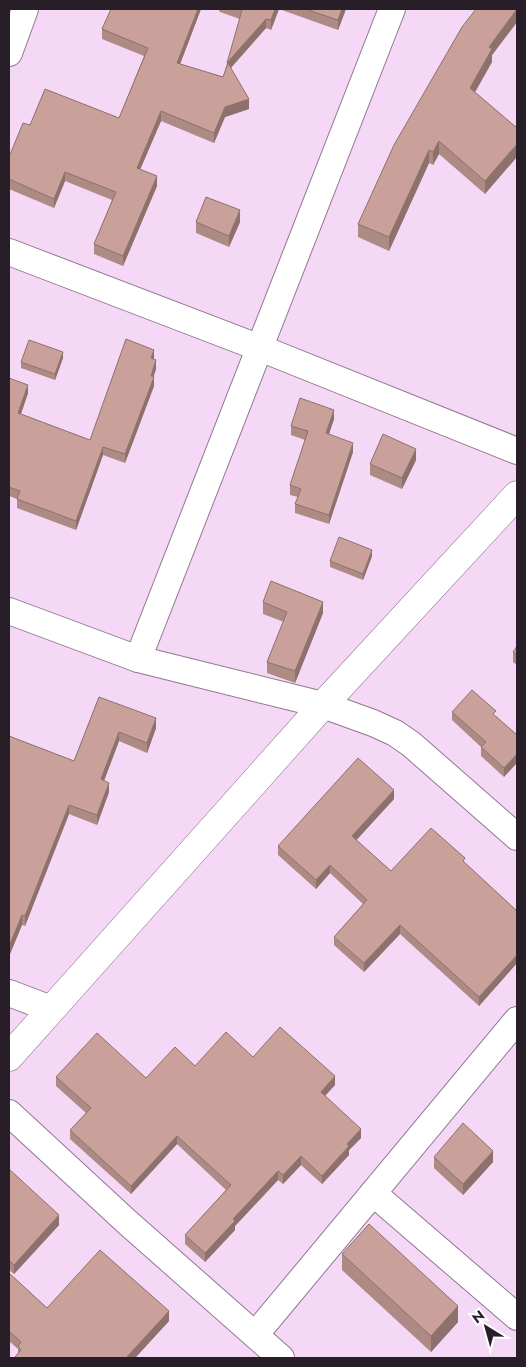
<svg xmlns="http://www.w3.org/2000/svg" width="526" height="1367" font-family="Jost,sans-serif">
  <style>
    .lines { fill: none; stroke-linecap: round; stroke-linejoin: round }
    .minor-casing { stroke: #917792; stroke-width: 28 }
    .tertiary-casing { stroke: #917792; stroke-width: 29 }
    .minor { stroke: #fff; stroke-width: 26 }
    .tertiary { stroke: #fff; stroke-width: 28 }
    .wall { fill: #ae8a84 }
    .shaded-wall { fill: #8d716c }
    .building { fill: #caa19a; stroke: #8d716c }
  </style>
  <rect width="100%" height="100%" fill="#f5d8f5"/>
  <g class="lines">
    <defs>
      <g id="minor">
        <path d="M9,53l16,-44"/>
        <path d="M9,252l251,96 257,103"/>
        <path d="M9,611l129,48 185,46 50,18 22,10 16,11 106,93"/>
        <path d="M138,659l254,-650"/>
        <path d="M9,993l42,16"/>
        <path d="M9,1113l118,109 154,136"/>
        <path d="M373,1193l144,124"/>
        <path d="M255,1335l262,-315"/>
      </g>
      <path id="tertiary" d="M9,1057l314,-352 194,-210"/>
    </defs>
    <use href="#minor" class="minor-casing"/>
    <use href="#tertiary" class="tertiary-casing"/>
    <use href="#minor" class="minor"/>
    <use href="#tertiary" class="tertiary"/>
  </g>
  <g class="wall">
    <path d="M111,9h90l-21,55 43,13 17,-58 -20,-7 -2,-3h128l-8,21 -59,-21 -8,21 -5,-2 -35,40 18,41 -24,8 -11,26 -53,-22 -21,48 17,17 -34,80 -29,-12v-10l18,-44 -47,-19 -11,27 -45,-19v-32l21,-32 89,-7 25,-62 -42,-17v-10z"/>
    <path d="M517,9v13l-25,33v7l-17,30 42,36 -32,66 -46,-40 -6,11 -4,-2 -40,88 -31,-14v-13z"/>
    <path d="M196,222h44l-11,25 -33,-14z"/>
    <path d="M63,358l-8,22 -34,-12v-6z"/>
    <path d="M154,358l2,11 -3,8 1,9 -29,77 -22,-8 -27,75 -59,-22v-9l-8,-3v-118l19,15 -7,21 69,26z"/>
    <path d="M334,419l-5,15 24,18 -24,72 -34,-11v-9l3,-7 -8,-2v-10l15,-45 -14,-5v-9z"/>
    <path d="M416,460l-14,29 -32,-14v-11z"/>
    <path d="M517,555v13l-1,-2v-10z"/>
    <path d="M372,556l-9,24 -33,-13v-6z"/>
    <path d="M263,602l60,11 -28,70 -28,-10v-11l17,-40 -21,-8z"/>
    <path d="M517,646v19l-4,-3v-10z"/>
    <path d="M99,697l57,31 -9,25 -28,-12 -15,39 5,12 -12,33 -28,-11 -44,112 -3,-1 -12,29 -1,-1v-217l65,25z"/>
    <path d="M452,712l44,4 21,19 -13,42 -23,-21v-9l-29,-27z"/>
    <path d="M394,799l-38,41 35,31 74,-8 52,48v52l-38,43 -79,-72 -36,38 -30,-27v-8l29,-33 -33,-31 -14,16 -38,-34v-9z"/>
    <path d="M253,1057l82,28 -10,11 36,42 -12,12v5l-27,29 -21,-19 -18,19 -5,-4 -43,46v4l-30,32 -20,-18v-9l41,-45 -49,-46 -46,50 -61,-55v-9l16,-17 -30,-27v-9l90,1 49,-12z"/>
    <path d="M434,1157l59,5 -30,33 -29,-27z"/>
    <path d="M9,1169l50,56 -45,49 -5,-4z"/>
    <path d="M342,1254l116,68 -27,30 -89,-82z"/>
    <path d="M9,1273l38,35 122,13 -34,37h-121l4,-4v-5l-9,-8z"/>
  </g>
  <g class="shaded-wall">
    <path d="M198,9h3l-24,63v-9z"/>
    <path d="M275,9h4l-8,21v-10z"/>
    <path d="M342,9h4l-8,21v-10z"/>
    <path d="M517,9v13l-25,33v7l-22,39v-13l19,-41z"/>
    <path d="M266,19v9l-39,44v-9z"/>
    <path d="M249,99v10l-24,8 -11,26v-10l11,-26z"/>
    <path d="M161,111v10l-24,56v-9z"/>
    <path d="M439,141v13l-6,11v-13z"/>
    <path d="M517,144v13l-32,37v-13z"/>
    <path d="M429,150v13l-40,88v-14z"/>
    <path d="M65,172v9l-11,27v-9z"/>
    <path d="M157,176v10l-34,80v-10z"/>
    <path d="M240,210v12l-11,25v-11z"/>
    <path d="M154,350v8l-3,9v-9z"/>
    <path d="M63,352v6l-8,22v-6z"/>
    <path d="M156,360v9l-5,16v-9z"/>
    <path d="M154,377v9l-29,77v-9z"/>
    <path d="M28,385v8l-10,29v-9z"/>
    <path d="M334,410v9l-8,24v-10z"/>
    <path d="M353,443v9l-24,72v-9z"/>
    <path d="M103,447v8l-27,75v-9z"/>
    <path d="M416,449v11l-14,29v-11z"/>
    <path d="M372,550v6l-9,24v-6z"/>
    <path d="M323,602v11l-28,70v-12z"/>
    <path d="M156,718v10l-9,25v-10z"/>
    <path d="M119,732v9l-18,48v-10z"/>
    <path d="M517,754v9l-13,14v-9z"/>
    <path d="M109,783v9l-12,33v-10z"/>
    <path d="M394,790v9l-42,46v-9z"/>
    <path d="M69,805v9l-44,112v-10z"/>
    <path d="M330,865v8l-14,16v-9z"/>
    <path d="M22,915v10l-12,29v-10z"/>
    <path d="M400,925v9l-36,38v-9z"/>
    <path d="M517,955v8l-38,43v-9z"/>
    <path d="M335,1076v9l-14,15v-8z"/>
    <path d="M361,1129v9l-12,12v5l-27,29v-8l25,-32z"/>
    <path d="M177,1136v8l-46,50v-8z"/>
    <path d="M493,1151v11l-30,33v-11z"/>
    <path d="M301,1156v9l-18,19v-9z"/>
    <path d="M278,1171v9l-43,46v4l-30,32v-9l28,-34z"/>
    <path d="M59,1215v10l-45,49v-9z"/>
    <path d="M458,1306v16l-27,30v-16z"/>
    <path d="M169,1311v10l-34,37h-9z"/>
  </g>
  <g class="building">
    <path d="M111,9h87l-21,54 46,14 5,-14 21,36 -24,8 -11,26 -53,-22 -24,57 20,8 -34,80 -29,-12 22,-52 -51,-20 -11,27 -45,-20v-22l14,-34 7,2 15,-36 74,29 29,-70 -46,-19z"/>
    <path d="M238,9h37l-4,11 -5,-1 -39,44 15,-53z"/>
    <path d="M305,9h37l-4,11z"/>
    <path d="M476,9h41l-28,38 3,2 -22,39 47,40v16l-32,37 -46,-40 -6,11 -4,-2 -40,87 -31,-13 36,-79 68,-118z"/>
    <path d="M206,197l34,13 -11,26 -33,-14z"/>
    <path d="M126,339l28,11 -3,8 5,2 -5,16 3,1 -29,77 -22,-7 -27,74 -59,-22 3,-8 -11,-4v-109l19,7 -10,28 72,27z"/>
    <path d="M29,340l34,12 -8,22 -34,-12z"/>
    <path d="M300,398l34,12 -8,23 27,10 -24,72 -34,-11 6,-15 -11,-4 18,-54 -17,-5z"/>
    <path d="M383,434l33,15 -14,29 -32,-14z"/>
    <path d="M339,537l33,13 -9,24 -33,-13z"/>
    <path d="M271,581l52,21 -28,69 -28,-9 20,-50 -24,-10z"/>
    <path d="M517,646v9l-4,-3z"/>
    <path d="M472,690l24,21 -3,3 24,21v19l-13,14 -23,-21 5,-5 -34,-30z"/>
    <path d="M99,697l57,21 -9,25 -28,-11 -18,47 8,4 -12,32 -28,-10 -44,111 -3,-1 -12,29h-1v-208l65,25z"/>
    <path d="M358,758l36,32 -42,46 39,35 40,-43 34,30 -2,3 54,50v44l-38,42 -79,-72 -36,38 -30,-26 33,-37 -37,-35 -14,15 -38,-34z"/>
    <path d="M280,1027l55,49 -14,16 40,37 -14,15 2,2 -27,30 -21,-20 -18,19 -5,-4 -45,48 2,2 -30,32 -20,-18 46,-50 -54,-49 -46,50 -61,-56 21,-22 -35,-31 41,-44 49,45 29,-31 20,19 31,-34 27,25z"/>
    <path d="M463,1123l30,28 -30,33 -29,-27z"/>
    <path d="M9,1169l50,46 -45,50 -5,-5z"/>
    <path d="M369,1224l89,82 -27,30 -89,-82z"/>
    <path d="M100,1250l69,61 -43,47h-112l7,-8 -3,-4 3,-4 -12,-11v-58l38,35z"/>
  </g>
  <rect width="526" height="1367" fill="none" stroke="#281e28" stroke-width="20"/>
  <g transform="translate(486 1327) rotate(323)" stroke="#ffffff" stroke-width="4" paint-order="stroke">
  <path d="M0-4L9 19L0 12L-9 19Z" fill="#281e28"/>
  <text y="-8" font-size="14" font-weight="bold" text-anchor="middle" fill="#281e28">N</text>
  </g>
</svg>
